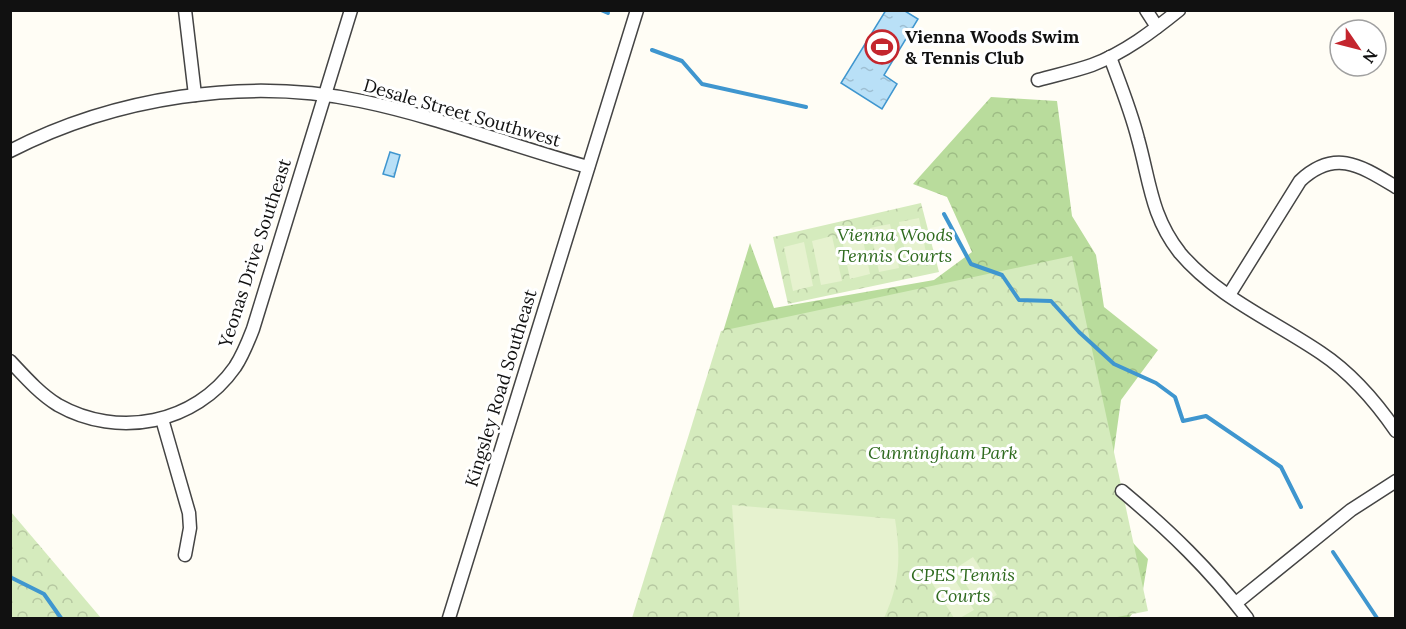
<svg xmlns="http://www.w3.org/2000/svg" width="1406" height="629" font-family="Lora,serif">
  <style>
    .forest { fill: url(#forest-crowns) }
    .park { fill: url(#park-crowns) }
    .pitch { fill: #e6f2cf }
    .water { fill: url(#water-ripples); stroke: #3f96cf; stroke-width: 1.5 }
    .lines { fill: none; stroke-linecap: round; stroke-linejoin: round }
    .stream { stroke: #3f96cf; stroke-width: 4 }
    .minor-casing { stroke: #444; stroke-width: 15 }
    .minor { stroke: #fff; stroke-width: 12 }
    .labels { text-anchor: middle; stroke-width: 6; stroke-linejoin: round; paint-order: stroke }
    .poi-label { font-size: 18px; font-weight: bold; fill: #111; stroke: #fff; text-anchor: start }
    .street-label { font-size: 18px; fill: #111; stroke: #fff }
    .park-label { font-size: 18px; font-style: italic; fill: #2f6b1f; stroke: #fff }
  </style>
  <defs>
    <pattern id="forest-crowns" width="20" height="18" patternUnits="userSpaceOnUse" patternTransform="scale(1.5)"><rect width="20" height="18" fill="#b9dc9c"/><path d="M2 6a3 3 0 1 1 6 0M12 15a3 3 0 1 1 6 0" fill="none" stroke="#9ebc85"/></pattern>
    <pattern id="park-crowns" width="20" height="18" patternUnits="userSpaceOnUse" patternTransform="scale(1.5)"><rect width="20" height="18" fill="#d5ebbd"/><path d="M2 6a3 3 0 1 1 6 0M12 15a3 3 0 1 1 6 0" fill="none" stroke="#b6c8a1"/></pattern>
    <pattern id="water-ripples" width="26" height="14" patternUnits="userSpaceOnUse" patternTransform="scale(1.5)"><rect width="26" height="14" fill="#b9e0f7"/><path d="M2 4q2-2 4 0t4 0M15 11q2-2 4 0t4 0" fill="none" stroke="#9ebfd3"/></pattern>
  </defs>
  <rect width="100%" height="100%" fill="#fffdf5"/>
  <path class="forest" d="M991,97l66,4 15,115 24,39 8,52 54,43 -37,50 -10,72 -14,32 51,55 -7,43 -12,16h-493l114,-375 24,65 160,-28 38,-28 -25,-55 -34,-13z"/>
  <g class="park">
    <path d="M921,203l18,69 -151,32 -15,-67z"/>
    <path d="M1072,256l76,355 -36,7h-480l89,-287z"/>
    <path d="M10,512h1l90,106h-90z"/>
  </g>
  <g class="pitch">
    <path d="M919,218l9,44 -20,4 -9,-44z"/>
    <path d="M890,224l9,44 -20,4 -9,-44z"/>
    <path d="M861,230l9,44 -20,5 -9,-44z"/>
    <path d="M832,236l10,45 -21,4 -9,-44z"/>
    <path d="M804,242l9,44 -20,5 -9,-44z"/>
    <path d="M732,505l163,14c6,37 5,65 -11,99h-144z"/>
    <path d="M973,557l24,38 -18,11 -23,-38z"/>
    <path d="M950,572l24,38 -14,8h-6l-22,-35z"/>
  </g>
  <g class="water">
    <path d="M886,10l19,1 13,8 -34,56 13,9 -15,25 -41,-26z"/>
    <path d="M390,152l10,3 -6,22 -11,-3z"/>
  </g>
  <g class="lines">
    <g class="stream">
      <path d="M601,10l7,3"/>
      <path d="M652,50l30,11 20,23 104,23"/>
      <path d="M944,214l27,50 31,11 17,25 32,1 28,31 35,32 42,19 19,14 8,24 23,-5 75,51 20,40"/>
      <path d="M1333,552l44,66"/>
      <path d="M10,577l34,17 17,24"/>
    </g>
    <defs>
      <g id="minor">
        <path d="M185,10l10,85"/>
        <path d="M1146,10l11,17"/>
        <path d="M1110,57c10,27 21,54 28,82 12,43 13,77 42,114 37,44 94,68 141,100 30,20 55,49 75,78"/>
        <path d="M1038,80c18,-5 37,-9 54,-15 32,-12 61,-34 87,-55"/>
        <path d="M10,151c105,-54 235,-74 351,-50 77,16 151,45 227,66"/>
        <path d="M1229,295l71,-114c35,-33 61,-15 96,6"/>
        <path d="M10,361c15,16 30,33 48,44 60,34 137,19 177,-38 8,-12 13,-25 18,-38l98,-319"/>
        <path d="M162,419l27,94 1,15 -5,27"/>
        <path d="M1122,491c48,40 87,78 125,127"/>
        <path d="M1236,603l115,-93 45,-29"/>
        <path d="M449,618l188,-608"/>
      </g>
    </defs>
    <use href="#minor" class="minor-casing"/>
    <use href="#minor" class="minor"/>
  </g>
  <defs>
    <symbol id="stadium-ring" viewBox="-11 -11 22 22"><circle r="9.5" fill="#fff" stroke="#c4262e" stroke-width="1.5"/><path d="M0-5a6.5 5 0 1 0 0 10a6.5 5 0 1 0 0-10ZM-3.5-1.8h7v3.6h-7Z" fill="#c4262e"/></symbol>
  </defs>
  <g fill-rule="evenodd">
    <use href="#stadium-ring" x="863" y="28" width="38" height="38"/>
  </g>
  <g class="labels">
    <g class="poi-label">
      <text x="905" y="43">Vienna Woods Swim<tspan x="905" dy="21">&amp; Tennis Club</tspan></text>
    </g>
    <g class="street-label">
      <text transform="translate(462 113) rotate(16)" y="6">Desale Street Southwest</text>
      <text transform="translate(255 253) rotate(-72)" y="6">Yeonas Drive Southeast</text>
      <text transform="translate(501 388) rotate(-73)" y="6">Kingsley Road Southeast</text>
    </g>
    <g class="park-label">
      <text x="895" y="241">Vienna Woods<tspan x="895" dy="21">Tennis Courts</tspan></text>
      <text x="943" y="459">Cunningham Park</text>
      <text x="963" y="581">CPES Tennis<tspan x="963" dy="21">Courts</tspan></text>
    </g>
  </g>
  <rect width="1406" height="629" fill="none" stroke="#111111" stroke-width="24"/>
  <g transform="translate(1358 48) rotate(125)"><circle r="28" fill="#ffffff" stroke="#a0a0a0" stroke-width="1.5"/>
  <path d="M0-4.5L10 22L0 15L-10 22Z" fill="#c4262e"/>
  <text y="-9" font-size="16" font-weight="bold" text-anchor="middle" fill="#111111">N</text>
  </g>
</svg>
